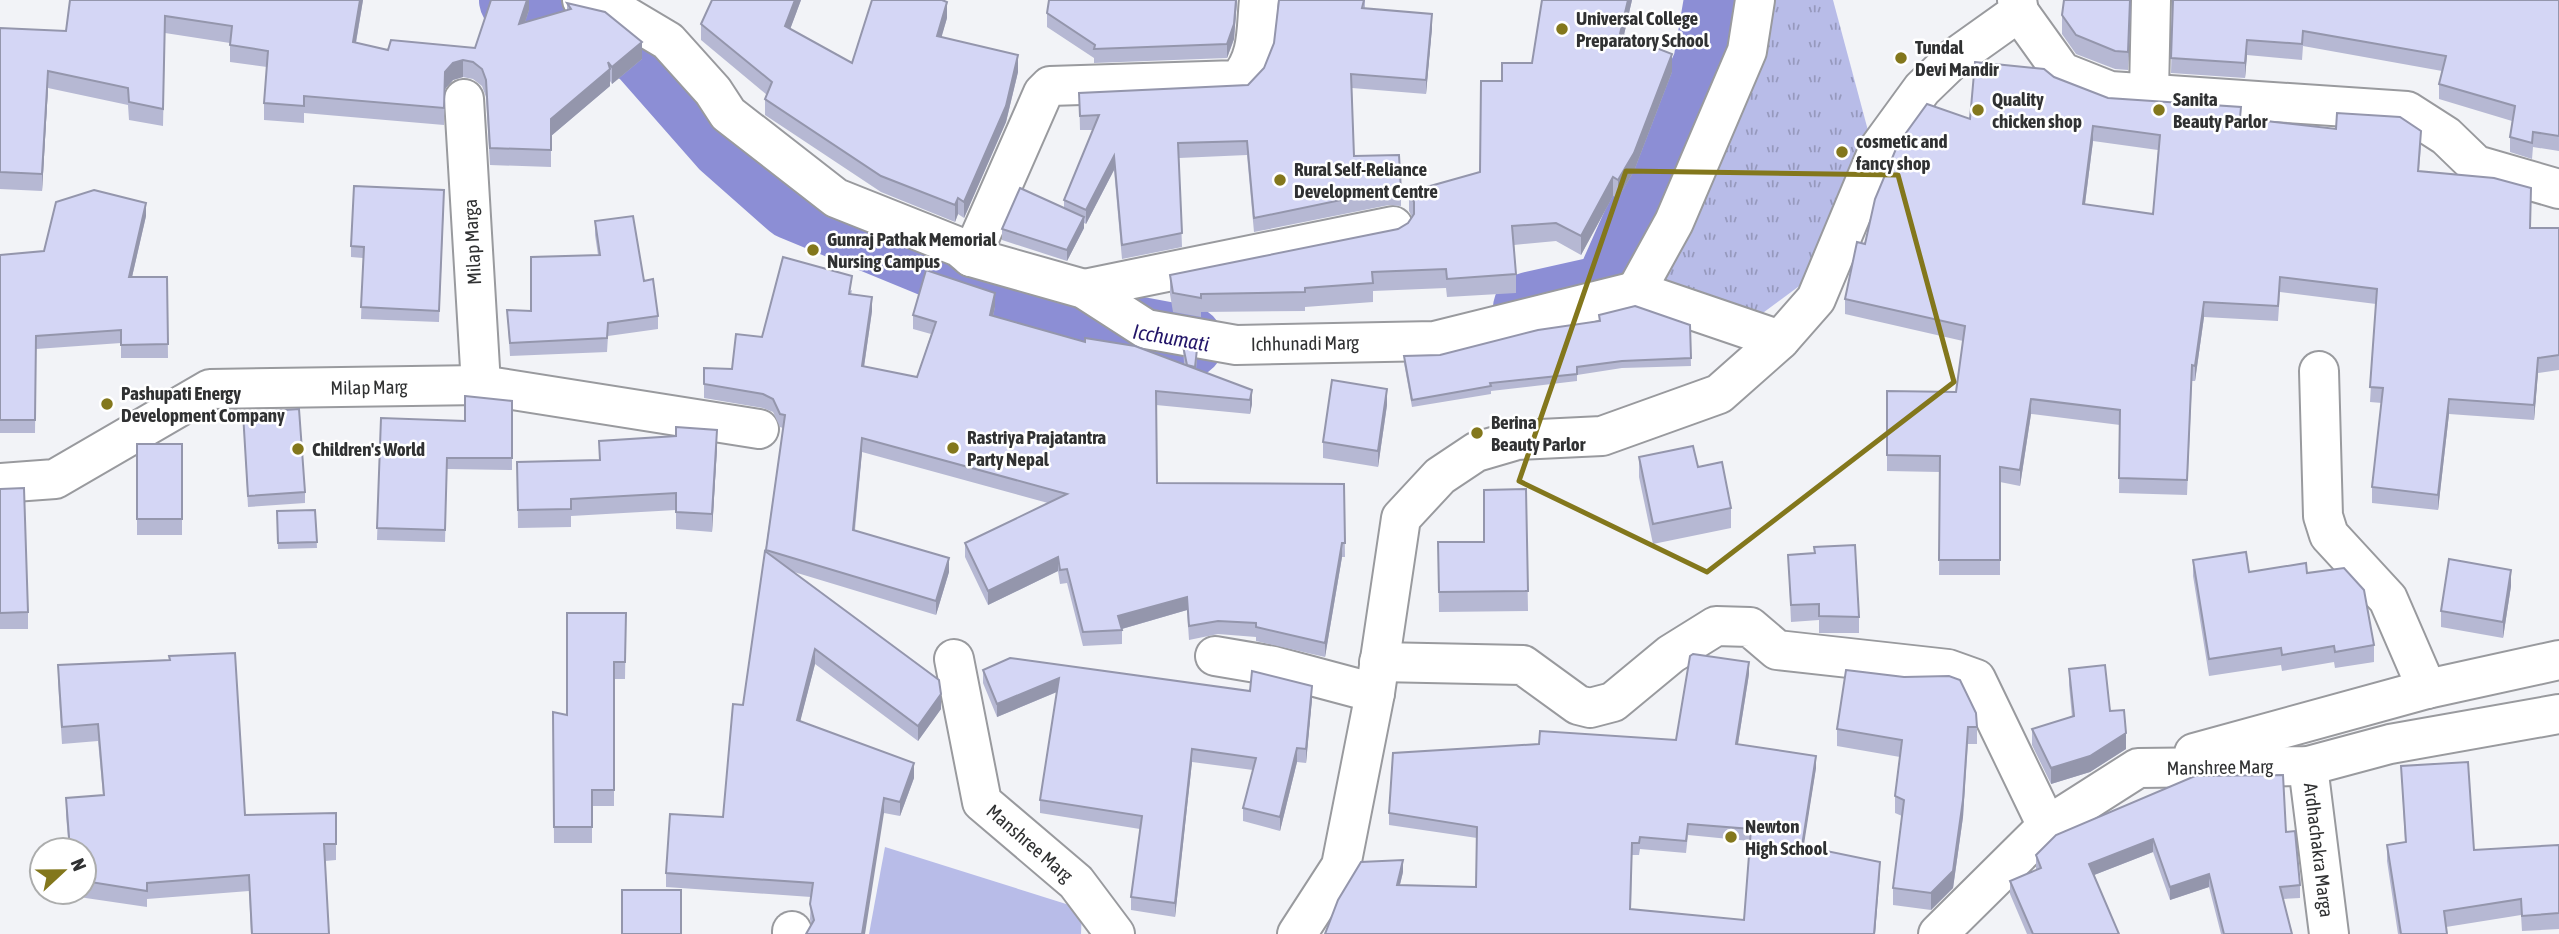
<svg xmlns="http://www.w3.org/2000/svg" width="2559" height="934" font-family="'Asap Condensed',sans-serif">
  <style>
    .grass { fill: url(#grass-tufts) }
    .green { fill: #b8bce8 }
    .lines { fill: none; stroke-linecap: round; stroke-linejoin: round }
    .river { stroke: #8c8ed5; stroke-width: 72 }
    .minor-casing { stroke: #999a9e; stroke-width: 42 }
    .tertiary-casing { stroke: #999a9e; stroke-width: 42 }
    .minor { stroke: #fff; stroke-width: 38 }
    .tertiary { stroke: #fff; stroke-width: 38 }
    .wall { fill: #b6b8d3; fill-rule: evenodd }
    .shaded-wall { fill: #9496ac }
    .building { fill: #d4d6f5; stroke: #9496ac; stroke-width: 2; fill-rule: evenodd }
    .marked { fill: none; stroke: #83771c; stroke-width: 5; stroke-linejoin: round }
    .poi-dot { fill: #83771c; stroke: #fff; stroke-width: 2.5 }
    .labels { text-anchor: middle; stroke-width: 5; stroke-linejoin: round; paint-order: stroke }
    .poi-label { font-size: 19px; font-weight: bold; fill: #303132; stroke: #fff; text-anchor: start }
    .street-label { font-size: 19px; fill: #303132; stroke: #fff }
    .water-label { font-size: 21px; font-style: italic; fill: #241669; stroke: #fff }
  </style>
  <defs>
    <pattern id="grass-tufts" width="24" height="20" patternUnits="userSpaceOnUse" patternTransform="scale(1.75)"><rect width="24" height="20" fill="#b8bce8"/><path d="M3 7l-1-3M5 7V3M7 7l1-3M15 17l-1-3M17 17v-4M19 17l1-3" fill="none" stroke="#9699bd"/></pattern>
  </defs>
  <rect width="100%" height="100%" fill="#f2f3f7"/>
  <path class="grass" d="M1763,0h70l37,138 -49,132 -65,48 -97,-25z"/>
  <path class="green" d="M885,847l197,62 -1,25h-212z"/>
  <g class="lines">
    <g class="river">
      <path d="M515,0l90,22 40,31 80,91 68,60 158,65 49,13 129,49 59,11"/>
      <path d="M1529,308l80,-18 100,-226 11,-64"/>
    </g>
    <defs>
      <g id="minor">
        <path d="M582,0l32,9 54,32 45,50 15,23 108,84 123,49 12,10 113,32 62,40 90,16 199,-4 201,-50 144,49"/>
        <path d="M2019,12l43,60 48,19 297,20 39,25 30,29 83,24"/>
        <path d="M2149,92l2,-92"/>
        <path d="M464,99l17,286"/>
        <path d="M971,257l72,-164 7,-7 188,-6c21,-22 18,-52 21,-80"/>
        <path d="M1084,289l309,-63"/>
        <path d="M1636,291l38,-69 73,-171 8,-51"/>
        <path d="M2319,371l4,145 6,19 59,64 39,90"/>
        <path d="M0,483l55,-4 155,-90 271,-4 278,44"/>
        <path d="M1215,656l59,10 101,27"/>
        <path d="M954,659l28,143 94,80 39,52"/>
        <path d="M1379,662l144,3 55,40 12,3 23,-6 58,-48 45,-28 34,1 27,23 171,19 28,10 71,147"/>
        <path d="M2194,753l233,-64 132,-29"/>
        <path d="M2308,766l21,168"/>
        <path d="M792,934v-3"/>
        <path d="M1938,934l109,-108 91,-58 170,-2 82,-22 169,-30"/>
      </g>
      <path id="tertiary" d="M1297,934l44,-68 34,-173 26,-175 39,-42 36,-24 41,-12 85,-4 117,-42 61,-54 36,-41 63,-151 43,-59 31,-30 66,-47 -2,-12"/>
    </defs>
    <use href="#minor" class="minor-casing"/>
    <use href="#tertiary" class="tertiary-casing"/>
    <use href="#minor" class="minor"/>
    <use href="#tertiary" class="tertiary"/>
  </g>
  <g class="wall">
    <path d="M70,0h293l-7,43 32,7 87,-2 54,-48v10l-4,12 42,-12v-7l75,56 -30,25 -2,-3v5l-59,50v31l-61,-2 -4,-68 -4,-11 -9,-7 -10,-2 -10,3 -8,9 -1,36 -140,-12v10l-40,-3v-17l3,-36 -37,-5v-19l-65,-10 -2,93 -34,-6 -1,-15 -80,-17 -6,103 -42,-2v-161l66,3z"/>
    <path d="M801,0l-11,29 62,34 95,-45 -6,19 77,35 -12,50 -42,96 -6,-4 -3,8 -74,-30 -116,-77v-16l2,-4 -66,-55v-16z"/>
    <path d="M1049,0h188l-3,39 -7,19 -133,5v-5l-47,-31v-14z"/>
    <path d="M1364,0h1v8l67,20 -6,66 -74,-6 2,68 47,35v15l-12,-1 -135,27 -7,-77 -68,3 3,89 -60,12 -8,-89 -28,54 -2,-1v5l-17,33 -65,-21v-11l62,-21v-8l29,-70h-13l-1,-37 169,-8 16,-17 10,-25z"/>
    <path d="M1542,0h90l-8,35 48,37 -38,99 -16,27 -5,-2 -32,59 -25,-14 -42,4 2,29v19l-69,4 -1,-9 -73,3v11l-68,5v4l-104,1v5l-28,-5 -3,-18v-19l228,-46 10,-6 4,-6 -3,-6v-19l71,-20 22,-91 30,-18z"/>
    <path d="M2064,0h67l-3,70 -13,-1 -39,-15 -14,-20v-19z"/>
    <path d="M2173,0h386v151l-26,-4 -1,12 -22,-7v-15l2,-16 -73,-22v-15l3,-13 -139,-25 -1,14 -55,-5 -2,23 -74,-5z"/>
    <path d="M2108,98l313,48 -2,25 111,57h29v142l-21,3 -4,47 -85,-6 -11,96 -66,-7v-16l10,-84 -12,-1 6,-98 -96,-12 -2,29 -74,-4 -9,64h-3l-5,114 -68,-2 1,-68 -89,-11 -11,72 -20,-4v93h-61l1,-103 -53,-1v-80l69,1 7,-51 -118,-27v-15l20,-55 105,-125zM2093,141l65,9 -5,64 -68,-10z"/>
    <path d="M444,202l-5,120 -78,-3 2,-61 -12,-1v-11z"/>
    <path d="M146,216l-14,61h35l1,81h-47v-15l-85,6 -1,84h-35v-178l44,-4z"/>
    <path d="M595,221l49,60 14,35v13l-50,7 -1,16 -97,4 -3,-46 24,1 67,-56 -3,-20z"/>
    <path d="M852,290l-1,5 21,16 -8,56 53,10 14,-43 -18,-5v-14l82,-8 -2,9 92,26 99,22 -1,-18 14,14 -1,9 56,21v14l-2,10 -94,-9 1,78 187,1 1,73h-3l-17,100 -69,-16v-4l-38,-3 -29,6 -2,-30 -65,19v15l-39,2 -16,-63 -7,1 -2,-13 -70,34 -23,-48v-14l83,-40 -186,-51 -7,78 94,42 -13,43 -142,-43 147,137 -23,32 -103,-77 -15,57 114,57 -14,38 -16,-3 -73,112 -1,-6 1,-22 -145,-10v-14l57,-56 20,-112 40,-277 -3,-1 -7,-15 -10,-4 -59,-10v-14l28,-15 30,-32z"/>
    <path d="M1599,315l91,10 1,41 -69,2 -45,7v6l-86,10v3l-79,13 -8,-44v-7l36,-1 159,-34z"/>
    <path d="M512,401v69l-65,-1 -2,73 -68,-2 4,-122 84,3z"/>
    <path d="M1387,405l-9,62 -55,-9v-16z"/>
    <path d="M243,413l62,79v11l-57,4z"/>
    <path d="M599,441l118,7 -5,84 -36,-3v-19l-105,6v11l-53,1 -1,-66 82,-2z"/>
    <rect x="137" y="444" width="45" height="91"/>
    <path d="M1639,457l59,10 33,41v20l-78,16 -14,-67z"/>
    <path d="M0,489l28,123v17h-28z"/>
    <path d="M1526,489l2,122 -89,1 -1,-70h46z"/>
    <path d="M315,510l2,38 -39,1 -1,-38z"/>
    <path d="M1814,547l45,70v16h-40v-13l-28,2 -3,-67 26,-1z"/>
    <path d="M2193,560l56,12 58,1 67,72v17l-39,6 -1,-6 -52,9 -1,-6 -72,11 -16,-100z"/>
    <path d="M2511,586l-8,52 -62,-11v-16z"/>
    <path d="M626,613l-1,66h-11v127h-22v37h-38l-1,-131 14,3z"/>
    <path d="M58,665l187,150 91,-2v47l-11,1 4,73h-78l-2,-43 -102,8v8l-75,-11v-4h12v-42h-15l-3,-35v-17l37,-3 -5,-54 -36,3 -4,-62z"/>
    <path d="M2069,669l41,42 16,38 -36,23 -39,12 -19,-39v-16l40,-12 -3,-32z"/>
    <path d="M983,670l329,29 -6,64 -9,-1 -17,69 -37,-10v-13l10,-38 -61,-8 -17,155 -44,-7v-13l9,-68 -100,-16v-13l17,-108 -60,25 -14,-34z"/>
    <path d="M1749,674l-11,70 78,24 -13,78 77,28 -5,60h-550l78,-62 -3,13 76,2 1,-49 -88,-13v-12l287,-73zM1688,835l62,6 -6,79 -113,-11 1,-54h7l1,-6 46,4z"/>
    <path d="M1904,677l73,50v17h-9l-5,73 -10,71 -22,22 -38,-5v-17l9,-72 -7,-3v-17l5,-39 -63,-11v-17z"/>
    <path d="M2401,766l73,84 85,-5v84l-37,2 -1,-16 -75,12 1,7h-49l-11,-73v-16l18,-3z"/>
    <path d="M2286,832l14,53v13l-17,1 9,35h-71l-12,-47 -39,13 -17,-48 -59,23 25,59h-92l-17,-40v-13l26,-11v-15l20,-20z"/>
  </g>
  <g class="shaded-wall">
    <path d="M360,0h3l-10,59v-17z"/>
    <path d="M527,0h2v10l-10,31v-17z"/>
    <path d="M795,0h6l-16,43v-17z"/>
    <path d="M1236,0h1l-3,39 -7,19v-14z"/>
    <path d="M1628,0h4l-12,52v-18z"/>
    <path d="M2130,0h1l-3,70v-18z"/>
    <path d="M947,2v16l-10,35v-17z"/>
    <path d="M1432,14v14l-6,66v-14z"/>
    <path d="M2247,40v15l-2,23v-15z"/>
    <path d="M642,42v17l-30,25v-17z"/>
    <path d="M1672,54v18l-38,99 -16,27v-18z"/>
    <path d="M1018,55v17l-12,50 -42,96v-16z"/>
    <path d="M463,60v17l-10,3 -8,9 -1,36 1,-53 8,-9z"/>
    <path d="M610,69v17l-59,50v31v-48z"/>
    <path d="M48,71v17l-6,103v-17z"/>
    <path d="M2093,126v15l-10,78v-15z"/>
    <path d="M1114,156v14l-28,54v-14z"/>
    <path d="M1613,177v19l-32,59v-19z"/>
    <path d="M958,198v16l-3,8v-17z"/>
    <path d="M146,203v13l-17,74v-13z"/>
    <path d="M1084,217v11l-17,33v-11z"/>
    <path d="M995,293v14l-5,22v-14z"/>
    <path d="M872,297v14l-10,69v-14z"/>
    <path d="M2204,302v15l-9,64v-15z"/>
    <path d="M2538,358v15l-4,47v-15z"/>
    <path d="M1387,389v16l-9,62v-16z"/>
    <path d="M1252,390v14l-2,10v-14z"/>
    <path d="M2031,399v15l-11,72v-16z"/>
    <path d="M2449,399v15l-11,96v-15z"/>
    <path d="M717,430v18l-5,84v-18z"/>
    <path d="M862,438v14l-9,91v-13z"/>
    <path d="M1342,543v14l-17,100v-14z"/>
    <path d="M1058,557v14l-70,34v-14z"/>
    <path d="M949,558v14l-13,43v-14z"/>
    <path d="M2511,570v16l-8,52v-16z"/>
    <path d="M1187,597v13l-69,20v-14z"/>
    <path d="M815,649v15l-18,70v-14z"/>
    <path d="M1749,662v12l-13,82v-12z"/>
    <path d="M1059,678v13l-62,26v-13z"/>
    <path d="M1312,686v13l-6,64v-14z"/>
    <path d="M941,694v15l-23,32v-15z"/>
    <path d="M1968,727l-5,90 -10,71 -22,22v-17z"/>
    <path d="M2126,733v16l-36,23 -39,12v-16z"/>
    <path d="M1297,748v14l-17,69v-14z"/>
    <path d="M1192,749v13l-17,155v-14z"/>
    <path d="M1816,756v12l-14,89v-11z"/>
    <path d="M914,763v15l-14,38v-14z"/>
    <path d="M884,798v15l-19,121h-3z"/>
    <path d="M2153,839v13l-64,25v-13z"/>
    <path d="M1403,860v12l-6,24v-11z"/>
    <path d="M1880,862l-5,72h-1z"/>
    <path d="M2209,874v13l-39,13v-13z"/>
  </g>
  <g class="building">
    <path d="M70,0h290l-7,42 35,8 3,-10 84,8 16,-48h36l-8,24 52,-15 -4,-6 38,9 37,30 -30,25 -4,-5 2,7 -59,50v31l-61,-2 -4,-68 -4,-11 -9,-7 -10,-2 -10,3 -8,9 -1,36 -140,-12v10l-40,-3 4,-52 -38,-6 2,-19 -67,-10 -2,93 -34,-7 -1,-14 -80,-17 -6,103 -42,-2v-144l66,3z"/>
    <path d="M712,0h83l-10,26 67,37 20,-63h70l5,2 -10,34 81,19 -12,51 -42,96 -6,-4 -3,7 -74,-29 -116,-77 7,-17 -71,-58z"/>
    <path d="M1049,0h187l-2,24 -7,20 -133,5 1,-4 -48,-32z"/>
    <path d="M1279,0h85l-2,8 70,6 -6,66 -75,-6 3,82 45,-1 2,36 -12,-1 -135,28 -7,-77 -69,2 4,90 -60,12 -8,-89 -28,54 -22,-10 35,-85 -19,1 -1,-23 169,-8 16,-17 10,-25z"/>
    <path d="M1542,0h86l-8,34 52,20 -38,99 -16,27 -5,-3 -32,59 -25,-13 -44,3 4,48 -69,5 -1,-10 -74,3 1,11 -68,5v4l-104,2v4l-28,-5 -3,-18 228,-46 10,-6 6,-9v-12l-5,-10 71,-20 1,-91h21v-18h30z"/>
    <path d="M2064,0h66l-2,52 -13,-1 -39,-16 -14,-20z"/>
    <path d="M2173,0h386v136l-26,-4 -1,11 -22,-6 5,-31 -76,-22 7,-28 -143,-25 -1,13 -55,-4 -2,23 -74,-5z"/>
    <path d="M1975,62l69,7 10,8 54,21 133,9 -1,11 96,11 1,-16 63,4 21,14 -3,40 76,7 37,10 -1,40h29v127l-21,3 -4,47 -85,-6 -11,96 -66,-8 11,-99 -13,-1 7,-98 -97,-12 -2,29 -74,-4 -9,64 -3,-1 -5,115 -68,-2 1,-68 -89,-11 -11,71 -20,-3v93h-61l1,-104 -53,-1v-64l69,1 9,-66 -120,-27 12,-57 8,2 10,-45 23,-55 29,-40 43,15zM2093,126l67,9 -7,79 -70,-10z"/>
    <path d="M354,186l90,4 -5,121 -78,-4 3,-60 -13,-1z"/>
    <path d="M1020,188l64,29 -17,33 -65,-21z"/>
    <path d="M94,190l52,13 -17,74h38l1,67 -47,1v-15l-85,6 -1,84h-35v-165l44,-4 12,-49z"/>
    <path d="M633,216l11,65 9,-2 5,37 -50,7 -1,15 -97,5 -3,-33 24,1v-54l69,-2 -5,-34z"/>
    <path d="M783,257l69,19 -3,18 23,3 -10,69 55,11 19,-55 -23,-7 13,-45 69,23 -5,22 95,27v-4l50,8 117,44 -2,10 -94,-9 1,92 187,1 1,59h-3l-17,100 -69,-16v-4l-38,-2 -29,5 -2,-29 -69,19 4,14 -39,2 -16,-63 -7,1 -2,-13 -70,34 -23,-48 102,-49 -205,-56 -9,92 96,28 -13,43 -170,-51 19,-135 -5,-1 -7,-15 -10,-5 -59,-10v-16l28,1 4,-35 26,3z"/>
    <path d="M1635,306l55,19 1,33 -69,3 -45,6v7l-87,9 1,3 -79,14 -8,-44 36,-1 98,-25 62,-9 -1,-6z"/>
    <path d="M1183,346l14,3 -2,18 -8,-2z"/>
    <path d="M1332,380l55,9 -9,62 -55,-9z"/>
    <path d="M465,396l47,5v57h-65l-2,72 -68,-2 4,-110 84,3z"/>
    <path d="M299,409l6,83 -57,4 -5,-83z"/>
    <path d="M676,427l41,3 -5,84 -36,-2v-19l-105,6v10l-53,1 -1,-48 83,-2 -1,-19 77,-5z"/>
    <rect x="137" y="444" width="45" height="75"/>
    <path d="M1693,446l5,21 24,-5 9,46 -78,16 -14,-67z"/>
    <path d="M24,488l4,124 -28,1v-124z"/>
    <path d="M1526,489l2,102 -89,1 -1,-50h46v-52z"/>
    <path d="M315,510l2,32 -39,1 -1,-32z"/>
    <path d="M1855,545l4,72 -40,-1v-12l-28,1 -3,-50 27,-2 -1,-6z"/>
    <path d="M765,551l174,129 2,14 -23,32 -103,-77 -18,71 117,43 -14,39 -16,-4 -22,136h-56l8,-14 -4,-16 3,-21 -147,-10 4,-59 53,3 10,-113 10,1z"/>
    <path d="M2246,552l3,20 57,-9 1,10 37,-5 20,22 10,55 -39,7 -1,-6 -52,9 -1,-7 -72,11 -16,-99z"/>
    <path d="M2449,559l62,11 -8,52 -62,-11z"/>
    <path d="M567,613h59l-1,49h-11v128h-22v37h-38l-1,-115 14,3z"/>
    <path d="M235,653l10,162 91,-2v31h-12l5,90h-77l-3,-59 -102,8v8l-63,-10v-31h-14l-4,-52 38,-3 -6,-71 -36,3 -4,-62 112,-5 -1,-4z"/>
    <path d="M1693,654l56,8 -13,82 80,12 -14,90 78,16 -6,72h-549l13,-34 23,-38 42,-2 -6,25 79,2 1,-60 -88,-14 4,-60 146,-9 1,-13 136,9 14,-84zM1688,824l63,5 -7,91 -114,-11 2,-66h7l1,-6 46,4z"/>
    <path d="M1010,658l240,33 2,-20 60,15 -6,63 -9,-1 -17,69 -37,-9 13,-50 -64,-9 -17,154 -44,-6 11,-81 -102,-16 19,-122 -62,26 -14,-34z"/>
    <path d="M2105,665l5,46 14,-1 2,23 -36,23 -39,12 -19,-39 42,-13 -5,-47z"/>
    <path d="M1846,670l58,7 45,-1 11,4 16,33 1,14h-9l-5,73 -10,71 -22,22 -38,-5 11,-88 -9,-4 7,-56 -65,-11z"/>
    <path d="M2468,762l6,88 85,-5v68l-37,3 -1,-17 -77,12 3,23h-46l-14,-89 19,-3 -5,-76z"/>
    <path d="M2283,775l3,57 9,-1 5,54 -20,2 12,47h-68l-15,-60 -39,13 -17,-48 -64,25 30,70h-86l-23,-53 31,-13 -5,-13 20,-20 139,-59z"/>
    <rect x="622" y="890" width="59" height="44"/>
  </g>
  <path class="marked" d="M1626,171l272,4 56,207 -247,190 -188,-91z"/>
  <g class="poi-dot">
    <circle cx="1562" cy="29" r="7"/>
    <circle cx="1901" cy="58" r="7"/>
    <circle cx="1978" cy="110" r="7"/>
    <circle cx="2159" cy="110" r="7"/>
    <circle cx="1842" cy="152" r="7"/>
    <circle cx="1280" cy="180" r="7"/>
    <circle cx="813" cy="250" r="7"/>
    <circle cx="107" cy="404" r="7"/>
    <circle cx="1477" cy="433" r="7"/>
    <circle cx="953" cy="448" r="7"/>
    <circle cx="298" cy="449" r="7"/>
    <circle cx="1731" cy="837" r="7"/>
  </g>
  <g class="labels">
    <g class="poi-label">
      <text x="1576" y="25">Universal College<tspan x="1576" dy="22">Preparatory School</tspan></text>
      <text x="1915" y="54">Tundal<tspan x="1915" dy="22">Devi Mandir</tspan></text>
      <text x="1992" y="106">Quality<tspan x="1992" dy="22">chicken shop</tspan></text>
      <text x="2173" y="106">Sanita<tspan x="2173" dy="22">Beauty Parlor</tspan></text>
      <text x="1856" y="148">cosmetic and<tspan x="1856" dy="22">fancy shop</tspan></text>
      <text x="1294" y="176">Rural Self-Reliance<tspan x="1294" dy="22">Development Centre</tspan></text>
      <text x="827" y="246">Gunraj Pathak Memorial<tspan x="827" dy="22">Nursing Campus</tspan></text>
      <text x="121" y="400">Pashupati Energy<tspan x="121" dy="22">Development Company</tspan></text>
      <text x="1491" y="429">Berina<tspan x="1491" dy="22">Beauty Parlor</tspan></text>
      <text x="967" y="444">Rastriya Prajatantra<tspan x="967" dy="22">Party Nepal</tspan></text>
      <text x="312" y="456">Children's World</text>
      <text x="1745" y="833">Newton<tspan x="1745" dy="22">High School</tspan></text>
    </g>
    <g class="street-label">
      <text transform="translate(472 242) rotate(-93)" y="7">Milap Marga</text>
      <text transform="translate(1305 343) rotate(-1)" y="7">Ichhunadi Marg</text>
      <text transform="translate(369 387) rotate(-1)" y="7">Milap Marg</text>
      <text transform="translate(2220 767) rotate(-1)" y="7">Manshree Marg</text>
      <text transform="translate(1030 843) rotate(41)" y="7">Manshree Marg</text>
      <text transform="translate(2319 850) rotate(83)" y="7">Ardhachakra Marga</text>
    </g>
    <g class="water-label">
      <text transform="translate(1171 338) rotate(10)" y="7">Icchumati</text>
    </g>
  </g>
  <g transform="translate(63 871) rotate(68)"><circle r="33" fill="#ffffff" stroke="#acadad" stroke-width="2"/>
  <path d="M0-5L12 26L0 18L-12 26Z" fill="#83771c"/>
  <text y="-10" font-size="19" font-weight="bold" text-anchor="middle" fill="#303132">N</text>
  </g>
</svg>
